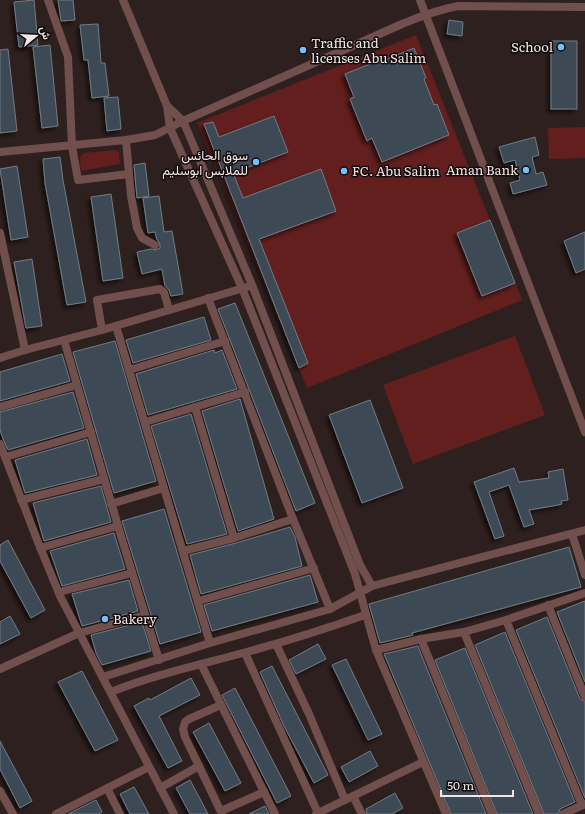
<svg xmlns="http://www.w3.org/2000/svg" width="585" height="814" font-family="Literata,Vazirmatn,serif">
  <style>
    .green { fill: #621f1e }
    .building { fill: #3e4a54; stroke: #6f7c86; filter: url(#shadow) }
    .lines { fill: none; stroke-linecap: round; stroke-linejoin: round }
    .minor { stroke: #714f4c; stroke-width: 8 }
    .poi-dot { fill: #77bff7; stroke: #120b0b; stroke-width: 1.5 }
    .labels { text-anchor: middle; stroke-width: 3; stroke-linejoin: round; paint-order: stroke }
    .poi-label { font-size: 13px; fill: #f0e6e5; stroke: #120b0b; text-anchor: start }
  </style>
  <defs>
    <filter id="shadow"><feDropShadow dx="-3" dy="3" stdDeviation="2" flood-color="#0009"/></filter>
  </defs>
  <rect width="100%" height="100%" fill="#2e201e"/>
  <g class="green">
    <path d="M416,35l106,265 -215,88 -110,-265z"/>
    <path d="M585,127v31l-36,1 -1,-31z"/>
    <path d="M115,150l4,2 1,12 -39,7 -1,-14 4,-4z"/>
    <path d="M515,336l30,79 -132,49 -30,-79z"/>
  </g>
  <g class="building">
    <path d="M34,0l4,45 -19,2 -5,-45z"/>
    <path d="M58,0h15l2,20 -14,1z"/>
    <path d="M449,20l14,2 -1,14 -15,-2z"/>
    <path d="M98,24l3,39h4l4,33 -17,2 -4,-38h-4l-4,-35z"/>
    <rect x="551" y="41" width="26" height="68"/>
    <path d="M50,45l8,81 -16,2 -9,-81z"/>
    <path d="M414,48l12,30 -2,1 10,26 3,-1 12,31 -67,27 -10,-24 -5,3 -17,-42 4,-2 -9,-23 30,-12v2z"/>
    <path d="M8,49l9,82 -17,2v-83z"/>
    <path d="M118,97l3,32 -14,2 -3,-33z"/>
    <path d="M274,116l14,36 -55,21 10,25 78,-29 15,42 -77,28 49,124 -9,5 -95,-244 9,-2 6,15z"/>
    <path d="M535,137l4,18 -7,2 4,17 7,-2 4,13 -34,9 -3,-11 10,-3 -5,-20 -11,3 -5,-16z"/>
    <path d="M60,157l3,23 23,122 -19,3 -22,-122 -2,-24z"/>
    <path d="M145,163l4,33 -12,2 -3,-33z"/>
    <path d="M17,166l11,71 -17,3 -11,-71z"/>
    <path d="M111,194l12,84 -20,3 -12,-84z"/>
    <path d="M159,196l5,36 8,-1 11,63 -12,2 -2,-6 -4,-4 -3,-17 -20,5 -5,-22 14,-3 5,1 4,-2v-3l-1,-3 -2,-2 -2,-8 -7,1 -5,-35z"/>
    <path d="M490,220l25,63 -33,13 -25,-63z"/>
    <path d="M585,232v37l-9,4 -12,-32z"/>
    <path d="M32,259l10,67 -16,2 -12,-66z"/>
    <path d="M235,303l80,200 -19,8 -78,-202z"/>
    <path d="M204,317l7,23 -78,23 -7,-23z"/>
    <path d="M115,341l41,140 -42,12 -41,-141z"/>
    <path d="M214,350l1,3 7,-3 15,39 -89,26 -12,-41z"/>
    <path d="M62,354l8,27 -70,20v-29z"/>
    <path d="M73,392l11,36 -76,22 -5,-11 -3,-9v-18z"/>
    <path d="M240,399l34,120 -36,12 -36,-120z"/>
    <path d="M370,400l33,88 -41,15 -33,-88z"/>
    <path d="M191,414l36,120 -40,10 -36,-118z"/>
    <path d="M87,439l10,36 -72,18 -10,-33z"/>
    <path d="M514,468l5,14 30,-4 -1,-6 15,-3 5,31 -7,1 1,3 -9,2 -24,4 5,14 -10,3 -15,-42 -20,7 15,44 -9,3 -21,-57z"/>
    <path d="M101,486l10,36 -67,19 -11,-38z"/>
    <path d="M164,509l37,123 -41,12 -38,-123z"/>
    <path d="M290,527l5,10 7,29 -101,28 -11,-39 46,-12z"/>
    <path d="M114,533l11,36 -63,17 -12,-35z"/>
    <path d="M8,540l37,70 -14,8 -31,-57v-16z"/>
    <path d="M569,547l12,40 -169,46 1,2 -33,8 -11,-39z"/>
    <path d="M310,575l8,27 -106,29 -8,-26z"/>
    <path d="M129,580l9,31 -56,15 -10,-32z"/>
    <path d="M585,601v81l-28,-70z"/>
    <path d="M10,616l10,18 -20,10v-22z"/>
    <path d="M547,617l33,82 5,3v96l-69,-168z"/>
    <path d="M142,622l9,29 -49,14 -6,-12 -5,-18z"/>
    <path d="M505,632l70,170 -15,7 -2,5h-14l-69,-169z"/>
    <path d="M318,644l8,15 -30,15 -7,-14z"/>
    <path d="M418,646l7,18 61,150h-35l-67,-160z"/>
    <path d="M465,648l68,166h-36l-62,-154z"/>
    <path d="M346,659l36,75 -14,6 -36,-75z"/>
    <path d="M272,666l56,109 -14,8 -30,-57 -24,-54z"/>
    <path d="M82,671l36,69 -23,11 -37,-69z"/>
    <path d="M191,678l9,17 -41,21 23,45 -14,7 -34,-62 15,-8 1,2z"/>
    <path d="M235,688l56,108 -14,7 -55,-108z"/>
    <path d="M209,723l32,60 -16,8 -32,-59z"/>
    <path d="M0,741l32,60 -12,7 -20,-39z"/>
    <path d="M370,751l8,15 -29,16 -8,-15z"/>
    <path d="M190,780l18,34h-18l-14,-26z"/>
    <path d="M134,787l15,27h-19l-10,-20z"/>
    <path d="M395,793l8,15 -11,6h-25l-1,-5z"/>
    <path d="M96,800l6,12 -4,2h-30z"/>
    <path d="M265,806l4,8h-20z"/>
  </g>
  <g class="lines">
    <g class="minor">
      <path d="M48,0l20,57 4,89 6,34 51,-6"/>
      <path d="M123,0l44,106 3,22 72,160 113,286 21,76 70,164"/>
      <path d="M420,0l165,432"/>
      <path d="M167,106l16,15 4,9 65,155 108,280 12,21"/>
      <path d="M126,140l5,56 6,32 5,10 13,7"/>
      <path d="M0,152l126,-12 29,-5 28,-14 219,-97c19,-8 36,-14 56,-18l127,1"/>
      <path d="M0,233l25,117"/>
      <path d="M208,298l85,221 37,90"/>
      <path d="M116,326l94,317"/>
      <path d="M102,330l-5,-30 63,-11 4,3 5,18"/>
      <path d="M64,340l54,186 41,134"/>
      <path d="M0,358l25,-8 77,-20 145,-43"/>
      <path d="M129,370l96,-29"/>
      <path d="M0,407l77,-22"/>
      <path d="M195,407l39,131"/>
      <path d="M145,422l100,-30"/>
      <path d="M0,444l38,98 22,54 114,218"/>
      <path d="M5,457l86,-25"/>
      <path d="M21,500l83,-21"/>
      <path d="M111,504l53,-16"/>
      <path d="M572,534l13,41"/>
      <path d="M40,548l78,-22"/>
      <path d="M183,551l51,-13 59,-19"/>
      <path d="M59,592l73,-19"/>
      <path d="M198,601l116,-33"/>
      <path d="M548,605l37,92"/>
      <path d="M506,620l76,185"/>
      <path d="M464,632l75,182"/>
      <path d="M421,639l71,175"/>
      <path d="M276,644l33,70 36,86"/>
      <path d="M376,650l45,-11 43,-7 42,-12 79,-27"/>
      <path d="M245,653l73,160"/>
      <path d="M201,664l74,150"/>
      <path d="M0,669l79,-36 66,-18"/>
      <path d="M103,677l107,-34 120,-34 42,-23 213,-56"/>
      <path d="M111,692c42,-17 88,-27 132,-39 41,-11 82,-24 122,-38"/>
      <path d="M221,705l-32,14 -4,3 -2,7 2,8 37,77"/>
      <path d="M107,788l13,26"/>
      <path d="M160,788l39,-22"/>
      <path d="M0,791l13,23"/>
      <path d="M353,796l9,18"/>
      <path d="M221,811l43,-19"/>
      <path d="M56,814l93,-47"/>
      <path d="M316,814l107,-52"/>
      <path d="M563,814l22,-10"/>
    </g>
  </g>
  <g class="poi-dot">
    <circle cx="561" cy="47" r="4"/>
    <circle cx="303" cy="50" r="4"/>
    <circle cx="256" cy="162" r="4"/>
    <circle cx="526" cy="170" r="4"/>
    <circle cx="344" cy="171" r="4"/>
    <circle cx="105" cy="619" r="4"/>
  </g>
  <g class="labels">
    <g class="poi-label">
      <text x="311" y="48">Traffic and<tspan x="311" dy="15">licenses Abu Salim</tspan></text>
      <text x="553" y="52" text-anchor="end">School</text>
      <text x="248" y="160" text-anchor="end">سوق الحائس<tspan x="248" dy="15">للملابس ابوسليم</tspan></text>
      <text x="518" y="175" text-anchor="end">Aman Bank</text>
      <text x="352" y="176">FC. Abu Salim</text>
      <text x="113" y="624">Bakery</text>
    </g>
  </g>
  <g transform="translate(36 36) rotate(72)" stroke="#120b0b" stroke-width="3" paint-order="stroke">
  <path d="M0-3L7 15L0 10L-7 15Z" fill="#f0e6e5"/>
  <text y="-6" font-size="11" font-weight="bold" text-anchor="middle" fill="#f0e6e5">ش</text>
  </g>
  <path d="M441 790v6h72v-6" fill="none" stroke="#f0e6e5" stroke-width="2"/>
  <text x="447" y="790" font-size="12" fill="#f0e6e5" stroke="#120b0b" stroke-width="3" paint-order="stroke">50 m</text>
</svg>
